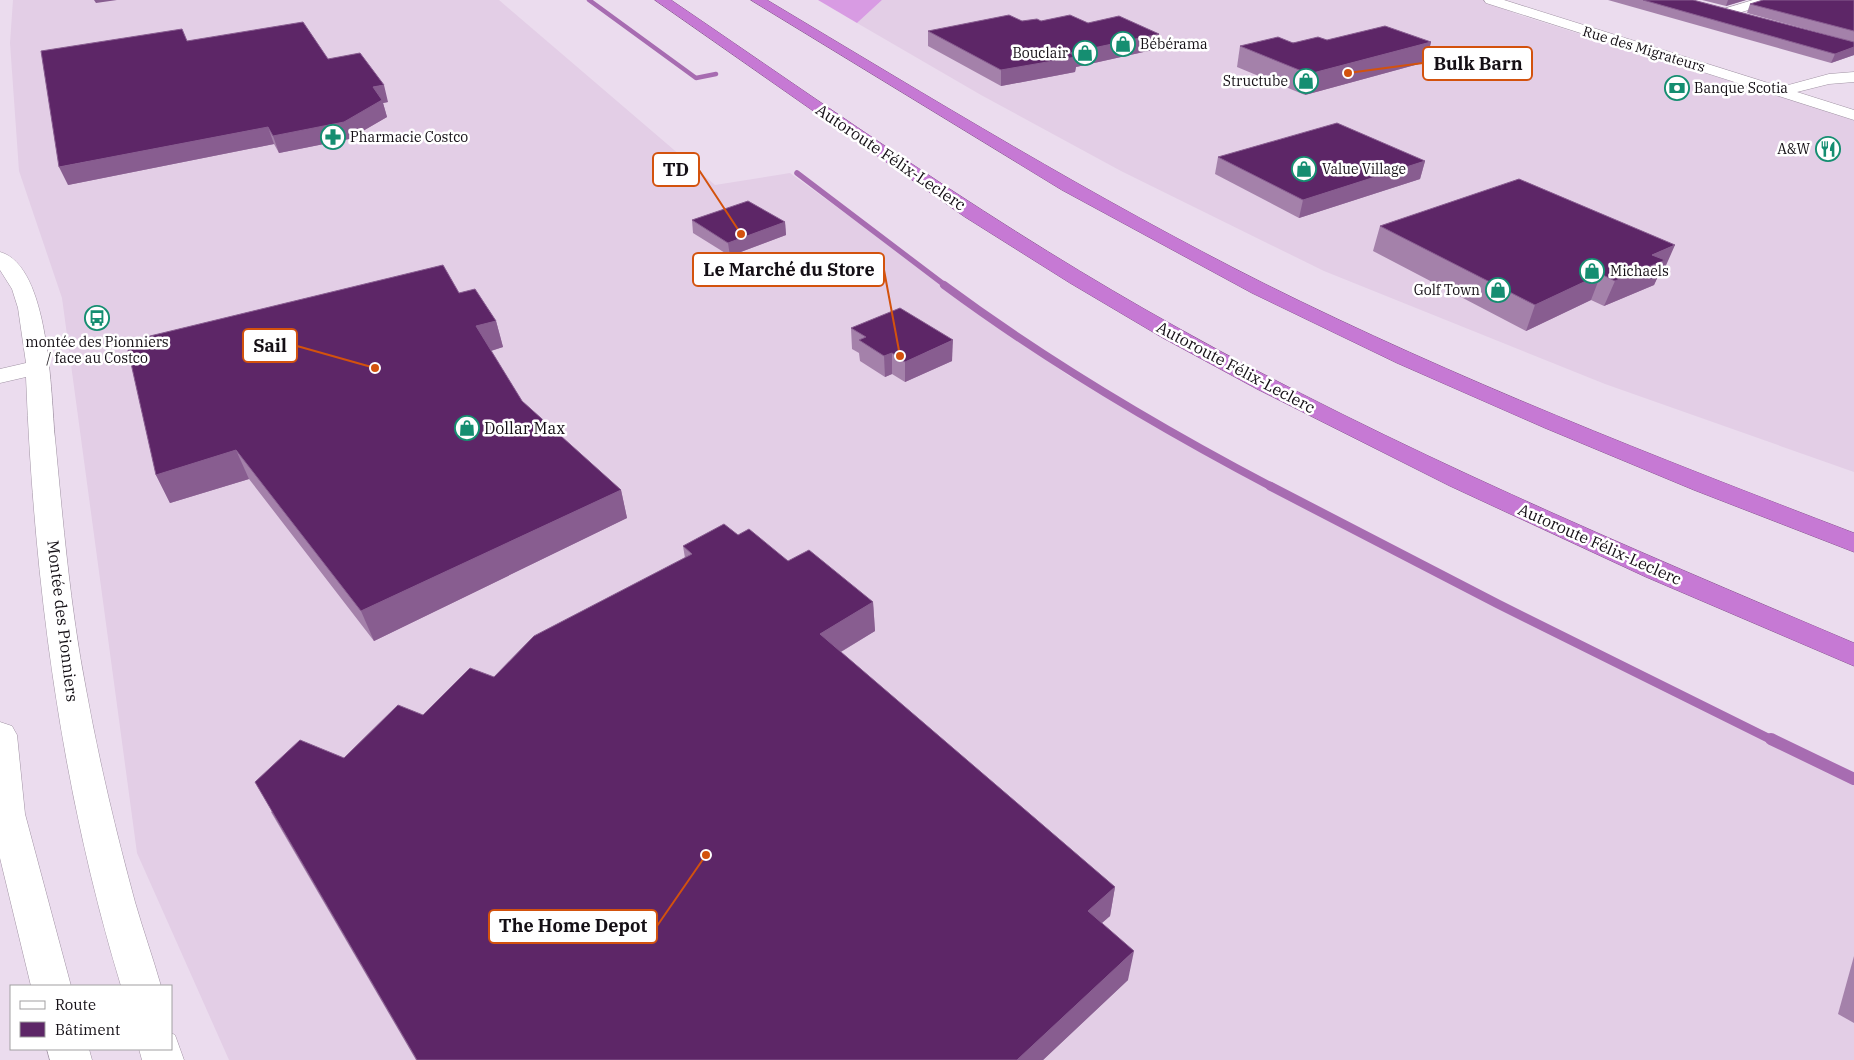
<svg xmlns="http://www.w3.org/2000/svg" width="1854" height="1060" font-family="'IBM Plex Serif',serif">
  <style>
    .built { fill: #e3cee6 }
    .green { fill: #d89be3 }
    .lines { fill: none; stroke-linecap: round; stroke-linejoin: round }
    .stream-far4 { stroke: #a76cb1; stroke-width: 4.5 }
    .stream-far3 { stroke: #a76cb1; stroke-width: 5.5 }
    .stream-far2 { stroke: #a76cb1; stroke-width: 8 }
    .stream-far1 { stroke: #a76cb1; stroke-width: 9 }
    .stream { stroke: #a76cb1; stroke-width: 12 }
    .minor-casing { stroke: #a193a4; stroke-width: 1 }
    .highway-casing { stroke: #885491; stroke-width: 1 }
    .minor { fill: #fff; fill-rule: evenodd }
    .highway { fill: #c679d4; fill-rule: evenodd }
    .wall { fill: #a481aa }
    .shaded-wall { fill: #885d90 }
    .building { fill: #5d2667; stroke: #885d90 }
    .labels { text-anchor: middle; stroke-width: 5; stroke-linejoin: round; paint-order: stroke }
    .far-poi-label { font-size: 14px; fill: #140f15; stroke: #fff; text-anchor: start }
    .far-street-label { font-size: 14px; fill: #140f15; stroke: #fff }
    .street-label { font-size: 16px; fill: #140f15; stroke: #fff }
    .poi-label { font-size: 16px; fill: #140f15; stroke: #fff; text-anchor: start }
    .leader { fill: none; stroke: #d3520d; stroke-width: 2 }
    .callout-dot { fill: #d3520d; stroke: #fff; stroke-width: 2 }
    .callout { fill: #fff; stroke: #d3520d; stroke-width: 2 }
    .callout-label { font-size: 18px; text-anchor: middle; font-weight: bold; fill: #140f15 }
  </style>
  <rect width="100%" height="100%" fill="#ebdcee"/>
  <g class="built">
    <path d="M13,0h486l216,185 75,-12 279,203 518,272 267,126v286h-1625l-92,-207 -75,-555 -43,-127 -9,-128z"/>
    <path d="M882,0h601l36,15 335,105v352l-249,-88 -281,-113 -203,-100 -140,-76 -124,-72z"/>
  </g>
  <path class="green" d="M818,0h64l-25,23z"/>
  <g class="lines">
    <path class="stream-far4" d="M589,0l107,78 20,-4"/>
    <path class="stream-far3" d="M797,173l149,113"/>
    <path class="stream-far2" d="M944,285c104,77 214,142 328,202"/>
    <path class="stream-far1" d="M1270,486l228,118 276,137"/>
    <path class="stream" d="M1771,739l83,40"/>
    <defs>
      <g id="minor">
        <path d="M1484,0h20l277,87 48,-13 25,-2v10l-25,2 -32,8 57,18v10l-368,-117z"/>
        <path d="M1753,0h21l-2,3 -47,14 -7,-4 2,-3z"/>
        <path d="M0,252c50,13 51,145 55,186 8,84 15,168 31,251 13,72 30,143 49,213 8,28 18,56 26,84h-40c-60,-197 -87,-404 -95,-609l-26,6v-14l26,-6 -8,-55 -6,-19 -12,-19z"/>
        <path d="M0,722l12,4 5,9 8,79 46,172h-40l-31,-128z"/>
        <path d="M171,1033l4,2 9,25h-42l-3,-11h32z"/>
        <path d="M47,1049h42l3,11h-42z"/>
      </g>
      <g id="highway">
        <path d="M655,0h16c166,113 330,230 507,328 217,121 447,218 676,315v23l-208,-89 -196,-91 -193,-97 -94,-51 -93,-55 -105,-66z"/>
        <path d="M751,0h16c164,98 327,198 498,284 191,95 390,173 589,249v19l-160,-62 -149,-62 -148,-65 -145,-70 -190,-103z"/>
      </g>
    </defs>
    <use href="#minor" class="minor-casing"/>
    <use href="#highway" class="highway-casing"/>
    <use href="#minor" class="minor"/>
    <use href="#highway" class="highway"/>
  </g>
  <g class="wall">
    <path d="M1608,0h85l161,47v8l-23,8z"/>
    <path d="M1702,0h44l-20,6z"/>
    <path d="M1854,0v42l-107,-29 3,-9z"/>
    <path d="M1041,21l47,2 71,11 -2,15 -81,18 -1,5 -74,14 -73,-40v-15z"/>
    <path d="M1327,40l104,2 -5,20 -121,33 -68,-28 3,-21z"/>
    <path d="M187,41l201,61 -5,1 4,14 -38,22 -70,14 -5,-9 -206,41z"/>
    <path d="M1218,157l207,4 -5,18 -121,39 -84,-44z"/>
    <path d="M692,220l93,2 1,13 -56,21 -37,-23z"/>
    <path d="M1380,226l284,44 -4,2 -6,13 -50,21 -13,-6 -65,31 -153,-80z"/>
    <path d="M459,293l37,28 7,26 -12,4 31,50 99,89 6,28 -253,123 -125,-162 -79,24 -14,-28z"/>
    <path d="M851,328l101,33 -47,21 -13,-8 -7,3 -25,-16 -1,-8 -7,-4z"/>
    <path d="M738,535l50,26 85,41 2,29 -34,21 274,235 -5,29 -8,7 26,57 -85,80h-627l-145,-248 73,-54 150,-81 191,-119 -2,-12z"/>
    <path d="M1854,956v67l-16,-9z"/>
  </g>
  <g class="shaded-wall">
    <path d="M94,0h23l-21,3z"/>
    <path d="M1728,0h18l-20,6z"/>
    <path d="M1159,34l-2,15 -81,18 -1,5 -74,14v-16l69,-17z"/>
    <path d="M1431,42l-5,20 -121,33 4,-21z"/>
    <path d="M1854,47v8l-23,8 4,-9z"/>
    <path d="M384,85l4,17 -5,1 4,14 -38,22 -70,14 -6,-17 100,-49z"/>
    <path d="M268,127l6,17 -206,41 -9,-18z"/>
    <path d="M1425,161l-5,18 -121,39 4,-18z"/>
    <path d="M785,222l1,13 -56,21 -2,-13z"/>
    <path d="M1675,245l-11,25 -4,2 -6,13 -50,21 11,-25 37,-26z"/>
    <path d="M1601,274l-10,26 -65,31 9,-26z"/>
    <path d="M496,321l7,26 -19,6 -8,-27z"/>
    <path d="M953,340l-1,21 -47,21v-20z"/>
    <path d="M892,353v21l-7,3 -1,-21z"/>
    <path d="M236,450l13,29 -79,24 -14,-28z"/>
    <path d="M621,490l6,28 -253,123 -13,-30z"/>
    <path d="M873,602l2,29 -53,32 -2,-29z"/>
    <path d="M1115,887l-5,29 -27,23 5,-28z"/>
    <path d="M1134,951l-6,29 -85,80h-26z"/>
  </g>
  <g class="building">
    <path d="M1643,0h50l161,42v5l-19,7z"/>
    <path d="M1763,0h91v31l-104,-27z"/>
    <path d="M1009,15l13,6 15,-2 4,2 29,-6 18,8 31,-7 40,18 -89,19 6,4 -75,13 -73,-39z"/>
    <path d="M303,22l25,37 32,-6 24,32 -11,2 9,13 -38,22 -71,14 -5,-9 -209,40 -18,-116 141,-22 5,12z"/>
    <path d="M1385,26l46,16 -122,32 -69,-28 38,-9 15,6 25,-6 9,3z"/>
    <path d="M1337,123l88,38 -122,39 -85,-43z"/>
    <path d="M1519,179l156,66 -23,10 13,5 -50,21 -14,-7 -66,31 -155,-79z"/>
    <path d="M748,201l37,21 -57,21 -36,-23z"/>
    <path d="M443,265l16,28 16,-4 21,32 -20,5 46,75 99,89 -260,121 -125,-161 -80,25 -28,-125 22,-14z"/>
    <path d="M900,308l53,32 -48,22 -13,-9 -8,3 -25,-16 7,-3 -15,-9z"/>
    <path d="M724,524l14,11 11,-6 39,32 21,-11 64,52 -53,32 295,253 -27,24 46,40 -117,109h-600l-162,-278 45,-42 44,18 54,-53 25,10 47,-47 24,9 40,-41 158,-82 -9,-8z"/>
  </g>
  <defs>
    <symbol id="shop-ring" viewBox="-11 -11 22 22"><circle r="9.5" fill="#fff" stroke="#158e71" stroke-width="1.5"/><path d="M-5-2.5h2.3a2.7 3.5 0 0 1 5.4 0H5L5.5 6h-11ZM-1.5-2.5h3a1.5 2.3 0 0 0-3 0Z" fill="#158e71"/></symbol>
    <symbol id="bank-ring" viewBox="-11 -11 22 22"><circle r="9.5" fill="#fff" stroke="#158e71" stroke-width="1.5"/><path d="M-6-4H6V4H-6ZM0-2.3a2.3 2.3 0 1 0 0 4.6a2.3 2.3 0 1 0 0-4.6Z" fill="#158e71"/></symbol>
    <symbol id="pharmacy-ring" viewBox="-11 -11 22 22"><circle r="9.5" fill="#fff" stroke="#158e71" stroke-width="1.5"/><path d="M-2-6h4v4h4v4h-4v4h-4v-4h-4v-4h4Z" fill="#158e71"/></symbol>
    <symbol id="restaurant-ring" viewBox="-11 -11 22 22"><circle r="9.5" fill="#fff" stroke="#158e71" stroke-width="1.5"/><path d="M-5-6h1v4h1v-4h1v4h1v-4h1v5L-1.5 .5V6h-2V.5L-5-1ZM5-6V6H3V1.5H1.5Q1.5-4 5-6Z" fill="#158e71"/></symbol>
    <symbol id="bus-ring" viewBox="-11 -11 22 22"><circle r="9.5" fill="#fff" stroke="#158e71" stroke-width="1.5"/><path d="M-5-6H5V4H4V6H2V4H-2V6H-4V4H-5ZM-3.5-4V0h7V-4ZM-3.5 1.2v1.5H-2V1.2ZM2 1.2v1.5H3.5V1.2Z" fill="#158e71"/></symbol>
  </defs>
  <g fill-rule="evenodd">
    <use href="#shop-ring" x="1109" y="30" width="28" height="28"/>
    <use href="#shop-ring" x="1071" y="39" width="28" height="28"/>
    <use href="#shop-ring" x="1292" y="67" width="28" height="28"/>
    <use href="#bank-ring" x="1663" y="74" width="28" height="28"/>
    <use href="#pharmacy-ring" x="319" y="123" width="28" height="28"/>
    <use href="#restaurant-ring" x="1814" y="135" width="28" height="28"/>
    <use href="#shop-ring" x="1290" y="155" width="28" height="28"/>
    <use href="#shop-ring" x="1578" y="257" width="28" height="28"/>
    <use href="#shop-ring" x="1484" y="276" width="28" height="28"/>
    <use href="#bus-ring" x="83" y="304" width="28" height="28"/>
    <use href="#shop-ring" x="453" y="414" width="28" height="28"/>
  </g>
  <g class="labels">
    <g class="far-poi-label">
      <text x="1140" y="49">Bébérama</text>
      <text x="1068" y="58" text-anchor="end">Bouclair</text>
      <text x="1288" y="86" text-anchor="end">Structube</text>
      <text x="1694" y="93">Banque Scotia</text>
      <text x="350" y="142">Pharmacie Costco</text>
      <text x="1810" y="154" text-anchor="end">A&amp;W</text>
      <text x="1322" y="174">Value Village</text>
      <text x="1610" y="276">Michaels</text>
      <text x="1480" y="295" text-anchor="end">Golf Town</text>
      <text x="97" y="347" text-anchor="middle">montée des Pionniers<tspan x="97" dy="16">/ face au Costco</tspan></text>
    </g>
    <g class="far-street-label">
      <text transform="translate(1644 49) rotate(17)" y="5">Rue des Migrateurs</text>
    </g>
    <g class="street-label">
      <text transform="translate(891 157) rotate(34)" y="6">Autoroute Félix-Leclerc</text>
      <text transform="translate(1236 367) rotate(28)" y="6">Autoroute Félix-Leclerc</text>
      <text transform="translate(1600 544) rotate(24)" y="6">Autoroute Félix-Leclerc</text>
      <text transform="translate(63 621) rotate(83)" y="6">Montée des Pionniers</text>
    </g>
    <g class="poi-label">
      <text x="484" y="434">Dollar Max</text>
    </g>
  </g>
  <path class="leader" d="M1348 73L1423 63M741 234L699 170M900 356L884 270M375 368L297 346M706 855L657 926"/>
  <g class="callout-dot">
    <circle cx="1348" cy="73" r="5"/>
    <circle cx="741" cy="234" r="5"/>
    <circle cx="900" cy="356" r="5"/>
    <circle cx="375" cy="368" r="5"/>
    <circle cx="706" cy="855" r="5"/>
  </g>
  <g class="callout">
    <rect x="1423" y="47" width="109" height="33" rx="5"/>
    <rect x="653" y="153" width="46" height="33" rx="5"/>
    <rect x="693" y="253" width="191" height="33" rx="5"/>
    <rect x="243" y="329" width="54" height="33" rx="5"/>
    <rect x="489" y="910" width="168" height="33" rx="5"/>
  </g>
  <g class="callout-label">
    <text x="1478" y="70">Bulk Barn</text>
    <text x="676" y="176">TD</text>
    <text x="789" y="276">Le Marché du Store</text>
    <text x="270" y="352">Sail</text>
    <text x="573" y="932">The Home Depot</text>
  </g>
  <rect x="10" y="985" width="162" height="65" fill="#ffffff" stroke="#a19fa1"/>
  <rect x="20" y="1001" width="25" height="8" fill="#ffffff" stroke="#a19fa1"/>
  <text x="55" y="1010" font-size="15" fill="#140f15">Route</text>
  <rect x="20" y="1022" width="25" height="15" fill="#5d2667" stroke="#a19fa1"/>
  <text x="55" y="1035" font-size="15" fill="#140f15">Bâtiment</text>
</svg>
